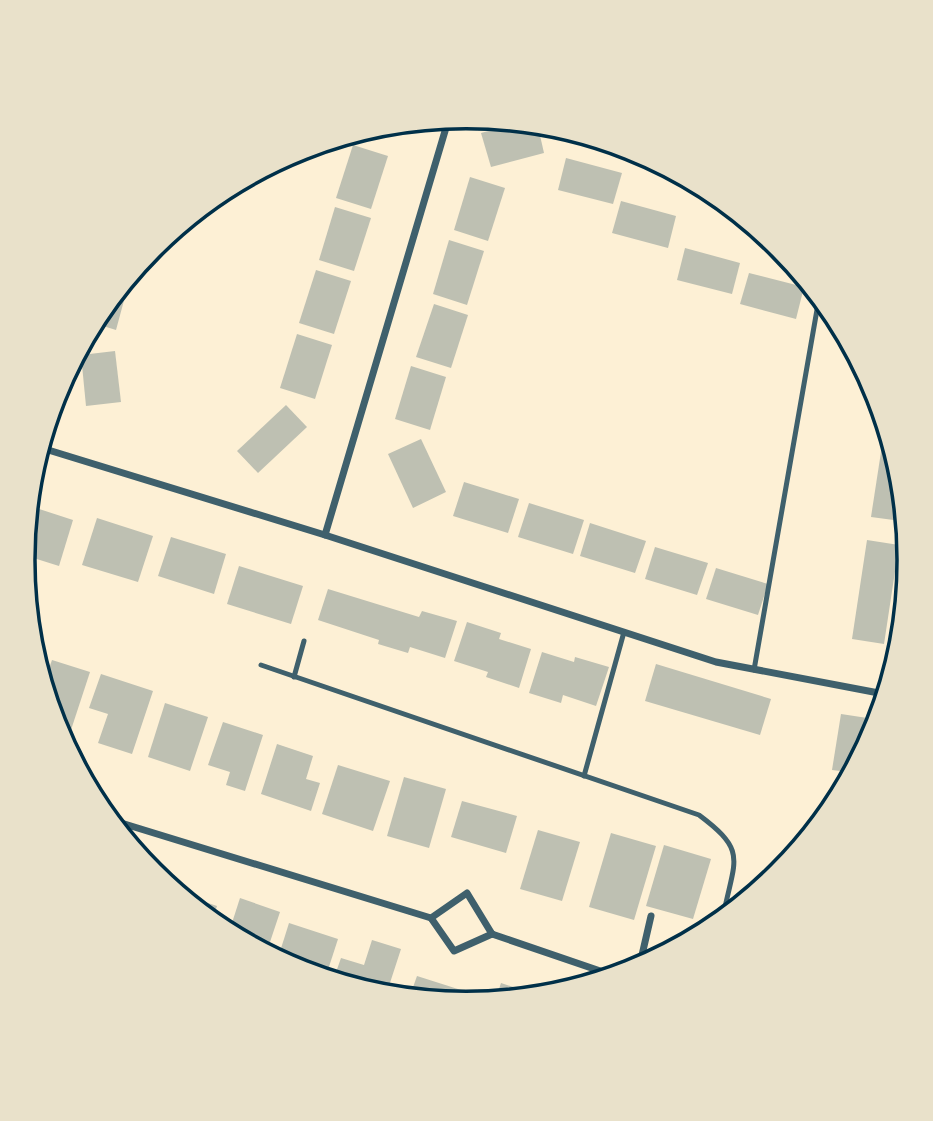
<svg xmlns="http://www.w3.org/2000/svg" width="933" height="1121" font-family="Spectral,serif">
  <style>
    .building { fill: #bec0b2 }
    .lines { fill: none; stroke-linecap: round; stroke-linejoin: round }
    .service { stroke: #3f606c; stroke-width: 5 }
    .minor { stroke: #3f606c; stroke-width: 7 }
    .rim { fill: none; stroke: #003049; stroke-width: 3.5 }
  </style>
  <rect width="100%" height="100%" fill="#fdf0d5"/>
  <g class="building">
    <path d="M510,125l29,6 5,22 -53,14 -10,-34z"/>
    <path d="M353,145l35,11 -17,53 -35,-11z"/>
    <path d="M566,158l56,15 -9,31 -55,-14z"/>
    <path d="M470,177l35,11 -17,53 -34,-11z"/>
    <path d="M621,201l55,15 -8,32 -56,-15z"/>
    <path d="M335,207l36,11 -17,53 -35,-11z"/>
    <path d="M449,240l35,11 -17,54 -34,-11z"/>
    <path d="M685,248l55,15 -8,31 -55,-14z"/>
    <path d="M316,270l35,11 -17,53 -35,-11z"/>
    <path d="M749,273l55,14 -8,32 -56,-15z"/>
    <path d="M129,282l-13,48 -16,-5 11,-16z"/>
    <path d="M434,304l34,11 -17,53 -35,-11z"/>
    <path d="M297,334l35,11 -17,54 -35,-11z"/>
    <path d="M115,351l6,51 -35,4 -5,-51z"/>
    <path d="M411,366l35,11 -16,53 -35,-11z"/>
    <path d="M286,405l21,22 -49,46 -21,-22z"/>
    <path d="M421,439l25,53 -33,16 -25,-54z"/>
    <path d="M883,439h3l15,82 -30,-4z"/>
    <path d="M464,482l55,17 -11,34 -55,-17z"/>
    <path d="M529,503l55,17 -11,34 -55,-17z"/>
    <path d="M33,507l40,13 -14,46 -35,-11z"/>
    <path d="M97,518l56,18 -15,46 -56,-17z"/>
    <path d="M590,523l56,18 -11,32 -55,-17z"/>
    <path d="M171,537l55,17 -12,40 -56,-18z"/>
    <path d="M867,540l32,5 -15,99 -32,-5z"/>
    <path d="M655,547l53,16 -11,32 -52,-16z"/>
    <path d="M239,566l64,20 -12,38 -64,-20z"/>
    <path d="M716,568l52,16 -10,31 -52,-16z"/>
    <path d="M328,589l91,28 3,-6 35,10 -12,37 -35,-11 -2,6 -30,-9 1,-4 -61,-20z"/>
    <path d="M467,622l34,11 -2,6 32,10 -12,39 -33,-11 2,-5 -34,-11z"/>
    <path d="M542,652l32,10 1,-5 34,10 -13,39 -33,-11 -2,8 -32,-10z"/>
    <path d="M52,660l38,12 -21,64 -13,-6 -10,-53z"/>
    <path d="M656,664l115,35 -11,36 -115,-34z"/>
    <path d="M101,674l52,17 -21,63 -34,-11 10,-29 -19,-6z"/>
    <path d="M165,703l43,14 -18,54 -42,-14z"/>
    <path d="M841,714l33,5 -3,19 -23,34 -16,-2z"/>
    <path d="M223,722l40,13 -18,56 -19,-6 4,-13 -22,-7z"/>
    <path d="M277,744l36,12 -7,23 14,4 -9,28 -50,-17z"/>
    <path d="M338,765l52,16 -17,50 -51,-17z"/>
    <path d="M404,777l42,12 -17,59 -42,-12z"/>
    <path d="M462,801l55,15 -11,37 -55,-16z"/>
    <path d="M538,830l42,12 -18,59 -42,-12z"/>
    <path d="M611,833l45,13 -22,74 -45,-13z"/>
    <path d="M664,845l47,14 -18,60 -47,-13z"/>
    <path d="M187,896l30,10 -3,9 -28,-18z"/>
    <path d="M240,898l40,14 -13,39 -36,-25z"/>
    <path d="M289,923l49,16 -12,37 -34,-9 -14,-9z"/>
    <path d="M372,940l29,9 -13,40 -54,-11 7,-20 23,7z"/>
    <path d="M417,976l44,14 -4,12 -46,-9z"/>
    <path d="M501,983l28,9 -33,6z"/>
  </g>
  <g class="lines">
    <g class="service">
      <path d="M261,665l438,150c48,36 36,43 25,97"/>
      <path d="M754,670l64,-366"/>
      <path d="M294,677l10,-36"/>
      <path d="M584,776l40,-144"/>
    </g>
    <g class="minor">
      <path d="M733,215l32,28 18,8"/>
      <path d="M45,449l280,86 391,127 168,32"/>
      <path d="M325,535l123,-414"/>
      <path d="M118,822l313,96 23,33 38,-17"/>
      <path d="M431,918l36,-25 25,41"/>
      <path d="M492,934l120,41"/>
      <path d="M639,968l12,-52"/>
    </g>
  </g>
  <path d="M0 0H933V1121H0ZM35 560a431 431 0 1 1 862 0a431 431 0 1 1-862 0Z" fill="#e9e1ca" fill-rule="evenodd"/>
  <path class="rim" d="M35 560a431 431 0 1 1 862 0a431 431 0 1 1-862 0Z"/>
</svg>
